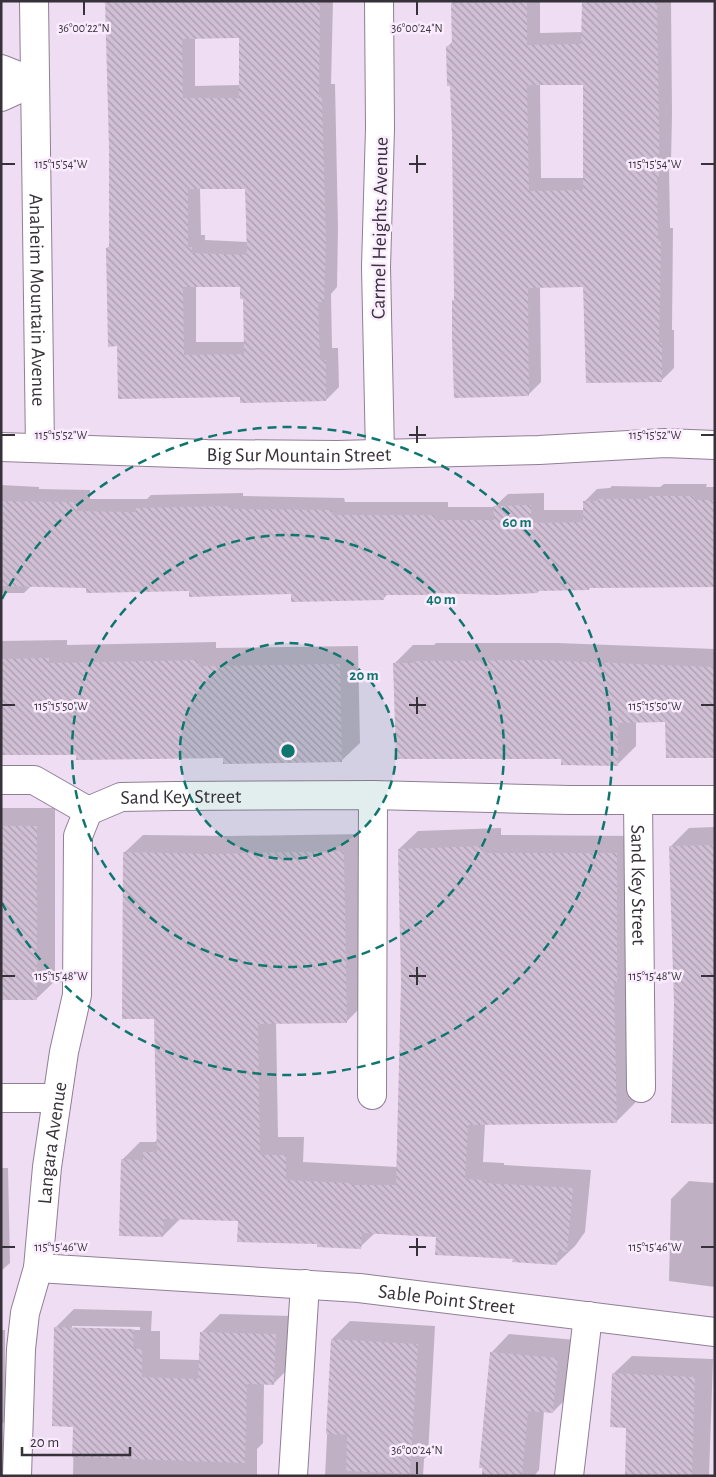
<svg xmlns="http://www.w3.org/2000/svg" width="716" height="1477" font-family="'Alegreya Sans',sans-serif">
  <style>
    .shadow { fill: #0003; fill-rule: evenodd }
    .building { fill: url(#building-back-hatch); fill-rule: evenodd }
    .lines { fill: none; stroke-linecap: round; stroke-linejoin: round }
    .minor-casing { stroke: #907f94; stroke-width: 30 }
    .minor { stroke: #fff; stroke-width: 28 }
    .ticks { fill: none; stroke: #373139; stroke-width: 2 }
    .ring { fill: none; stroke: #0f766e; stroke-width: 2.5; stroke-dasharray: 9 6 }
    .labels { text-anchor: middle; stroke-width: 5; stroke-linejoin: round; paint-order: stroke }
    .street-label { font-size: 20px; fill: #373139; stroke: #faecfe }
    .ticks-label { font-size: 12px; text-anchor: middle; fill: #373139; stroke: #faecfe; stroke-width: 5; stroke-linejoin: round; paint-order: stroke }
    .centre { fill: #0f766e; stroke: #faecfe; stroke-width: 2.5 }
    .ring-label { font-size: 15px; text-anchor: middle; font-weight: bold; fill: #0f766e; stroke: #faecfe; stroke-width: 5; stroke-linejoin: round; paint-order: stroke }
  </style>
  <defs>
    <pattern id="building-back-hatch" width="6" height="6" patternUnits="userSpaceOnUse" patternTransform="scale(1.25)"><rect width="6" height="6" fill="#d0bfd5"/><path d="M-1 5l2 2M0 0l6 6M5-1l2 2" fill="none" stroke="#aa9cae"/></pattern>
  </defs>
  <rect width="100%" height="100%" fill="#efddf4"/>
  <g class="shadow">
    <path d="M108,1h225l-2,83h4l3,144 -1,59 -6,7 1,54h6l1,39 -13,13 -85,-4 -123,-51 -11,-97 4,-3zM240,37v48l-45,1v-48zM246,187l2,55 -43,-2v-5h-4l-1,-47zM196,286h45l3,12 1,44h-49z"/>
    <path d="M452,1h88v32l43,-1v-31h88l1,113 -1,50 -2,2 1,62h3l-1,102h2v38l-13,13 -77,-95h-44l1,96 -13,13 -76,-310 -4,-39 5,-5zM540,84h44v94h-43z"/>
    <path d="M664,484h43l-1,3h9v99l-124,1 -2,2 -49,1 -2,2 -101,-1 -49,3 -4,4 -92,-5 -260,-8 -8,8h-23v-108l38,2v2l51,1v9h57l4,-4 92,-2v3l101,2 1,4h103v5h46l14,-13 36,-1v17h40v-8l13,-13 13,-1 2,-2 48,1z"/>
    <path d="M67,640v5l149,-3v6l142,-2 2,97 -19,18 -264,-7h-76v-113z"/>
    <path d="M436,643h121l158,6v108l-49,-36h-30v25l-19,19 -55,-7 -168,-94 19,-19h21z"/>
    <path d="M1,808h54v173l-19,18h-35z"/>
    <path d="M715,827v296l-39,-119 -6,-157 19,-19z"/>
    <path d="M501,828v7l134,1 -3,130 3,137 -19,19 -131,1 -2,39 21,1v2l87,5 -6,62 -10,14 -19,18 -42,-6 -77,-22 -62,-3 -15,14 -42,-5 -79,-22 -58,-2 -18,18 -41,-76 18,-18h15l3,-3 -3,-121 -31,-165 19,-18 87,1 132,-2 3,169 -18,18 -71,1 2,115h26l-1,25 95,5 5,-185 -4,-133 19,-18z"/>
    <path d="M1,1168h7l2,95 -9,8z"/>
    <path d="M689,1181l26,2v104l-46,-6 2,-82z"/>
    <path d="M74,1309l78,2 -1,20h9v28l40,1 1,-27 19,-19 73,2 -1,49 -18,18h-10l-1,60 -6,6v27h-184l1,-51 -19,-97zM72,1326l68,1v3l-68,-1z"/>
    <path d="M350,1321l85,5 -7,129 -4,4 -1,17h-98l7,-137z"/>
    <path d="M1,1330h4v91l-4,4z"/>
    <path d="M509,1334l67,6 -5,54 -18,18 -9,-1 -5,59 -5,6h-52l9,-123z"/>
    <path d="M632,1356l81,3 -4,117h-83l2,-50 -15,-52z"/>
  </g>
  <g class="building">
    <path d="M105,1h215l-1,96h3l4,145 -2,60h-6l2,58h6v41l-86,2v-6l-122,2 -1,-53 -9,1 -2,-99h3v-100zM239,38v60h-56l-1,-59zM188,189h57l2,66 -55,-2v-6h-4zM183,287h57v12h3l1,55 -60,1z"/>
    <path d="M527,1v44l54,-1 1,-43h75l2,127v51h-2l1,62h3l-2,102h3v39l-76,1 -3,-96 -55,1 1,108 -75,2 -2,-59v-39h2l-2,-165 -2,-49h-3l-1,-40h6l-1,-43zM527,85h56v105l-54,1z"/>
    <path d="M649,496h45v4h21v87l-126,1v2l-51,1v2l-42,2 -60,-2v2h-52v5l-93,2v-8l-102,3v-6l-103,2v-5l-85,-2v-85l77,1 -1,9 59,1v-4l94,-2v3l102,1v5h103v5h59l-1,-14 38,-1v18l52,-1v-21h15v-2h51z"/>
    <path d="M49,658v5l149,-3v6l142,-2 2,98 -119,2v-6l-147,2v-5h-75v-96z"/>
    <path d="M538,660l177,7v91h-49l-1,-36 -47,1v43l-57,-1v-6h-165l-3,-96h23v-2z"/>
    <rect x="1" y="826" width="36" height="174"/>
    <path d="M715,845v279l-44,-1 3,-119 -5,-158z"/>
    <path d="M483,846v7h134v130h-3l3,140 -149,2 -3,54 21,1v3l87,5 -6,64 -9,-1 -1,14 -45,-3 1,-3 -78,-4 1,-18 -74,-4 -1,16 -44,-2v-3l-80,-2 1,-21 -74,-2 -1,18 -44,-1 2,-77 22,1v-8h14l-3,-133h-32l1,-167 88,2 133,-3 3,172 -89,1 2,131h26v25l65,3v2h45l5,-203 -3,-133z"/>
    <path d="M54,1327l80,2 -1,20h9v28l56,2 2,-47 76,2 -2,51 -27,-1 -2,79 -173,-6 1,-30 -21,-1z"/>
    <path d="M331,1339l87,5 -8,130 -64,-3 1,-36 -21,-1z"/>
    <path d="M490,1352l68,6 -5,55 -25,-2 -6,65h-40l1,-8h-4z"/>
    <path d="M612,1373l83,4 -3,99h-67l1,-48 -16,-1z"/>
  </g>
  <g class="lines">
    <defs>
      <g id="minor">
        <path id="s1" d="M34,1l6,447"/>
        <path d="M379,1l1,127 -4,139 4,187"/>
        <path d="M1,69l33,13"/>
        <path d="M1,97l33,-15"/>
        <path id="s2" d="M1,447l206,7 130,1 202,-5 126,-7 50,2"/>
        <path id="s3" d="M1,780h33l54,31 33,-14 54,-1 198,-1 196,5h146"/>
        <path id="s4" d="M638,801l3,287"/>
        <path d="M372,1095l1,-300"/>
        <path d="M1,1098h56"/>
        <path id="s5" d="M38,1268l321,20 356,44"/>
        <path id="s6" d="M17,1476l4,-127 4,-36 13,-45 9,-101 17,-115 13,-57 1,-159 10,-25"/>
        <path d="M293,1476l12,-192"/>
        <path d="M569,1476l19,-160"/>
      </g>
    </defs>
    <use href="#minor" class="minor-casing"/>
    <use href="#minor" class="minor"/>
  </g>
  <path class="ticks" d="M84,2v13M417,2v13M417,155v18M2,164h13M409,164h17M701,164h13M417,426v17M2,435h13M409,435h17M701,435h13M417,697v17M2,705h13M409,705h17M701,705h13M417,967v18M2,976h13M409,976h17M701,976h13M417,1238v18M2,1247h13M409,1247h17M701,1247h13M417,1462v12"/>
  <circle cx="288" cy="751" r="108" fill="#0f766e" fill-opacity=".12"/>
  <g class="ring">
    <circle cx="288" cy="751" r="108"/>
    <circle cx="288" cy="751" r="216"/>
    <path d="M2 599A324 324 0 1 1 2 903"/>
  </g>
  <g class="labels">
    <g class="street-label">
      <text transform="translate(379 228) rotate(-89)" y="7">Carmel Heights Avenue</text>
      <text dy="7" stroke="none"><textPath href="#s1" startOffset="299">Anaheim Mountain Avenue</textPath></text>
      <text dy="7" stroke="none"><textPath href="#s2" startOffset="298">Big Sur Mountain Street</textPath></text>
      <text dy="7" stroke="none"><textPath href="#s3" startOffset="191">Sand Key Street</textPath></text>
      <text dy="7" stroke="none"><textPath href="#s4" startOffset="84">Sand Key Street</textPath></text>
      <text dy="7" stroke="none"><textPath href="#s6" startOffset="336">Langara Avenue</textPath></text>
      <text dy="7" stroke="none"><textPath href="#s5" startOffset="410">Sable Point Street</textPath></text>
    </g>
  </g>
  <g class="ticks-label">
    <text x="84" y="32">36°00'22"N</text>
    <text x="417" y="32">36°00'24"N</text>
    <text x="655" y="168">115°15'54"W</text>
    <text x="61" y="168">115°15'54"W</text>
    <text x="61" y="439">115°15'52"W</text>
    <text x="655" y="439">115°15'52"W</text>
    <text x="655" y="710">115°15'50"W</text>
    <text x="61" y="710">115°15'50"W</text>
    <text x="655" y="980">115°15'48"W</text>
    <text x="61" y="980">115°15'48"W</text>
    <text x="655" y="1251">115°15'46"W</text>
    <text x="61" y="1251">115°15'46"W</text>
    <text x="417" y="1454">36°00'24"N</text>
  </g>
  <circle cx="288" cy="751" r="8" class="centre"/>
  <g class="ring-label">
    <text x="517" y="527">60 m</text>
    <text x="441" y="604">40 m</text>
    <text x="364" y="680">20 m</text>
  </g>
  <rect width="716" height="1477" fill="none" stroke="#373139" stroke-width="5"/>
  <path d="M22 1447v8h108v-8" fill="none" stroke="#373139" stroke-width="2.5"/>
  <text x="30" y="1447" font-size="15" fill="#373139" stroke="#faecfe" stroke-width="4" paint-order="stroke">20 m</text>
</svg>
